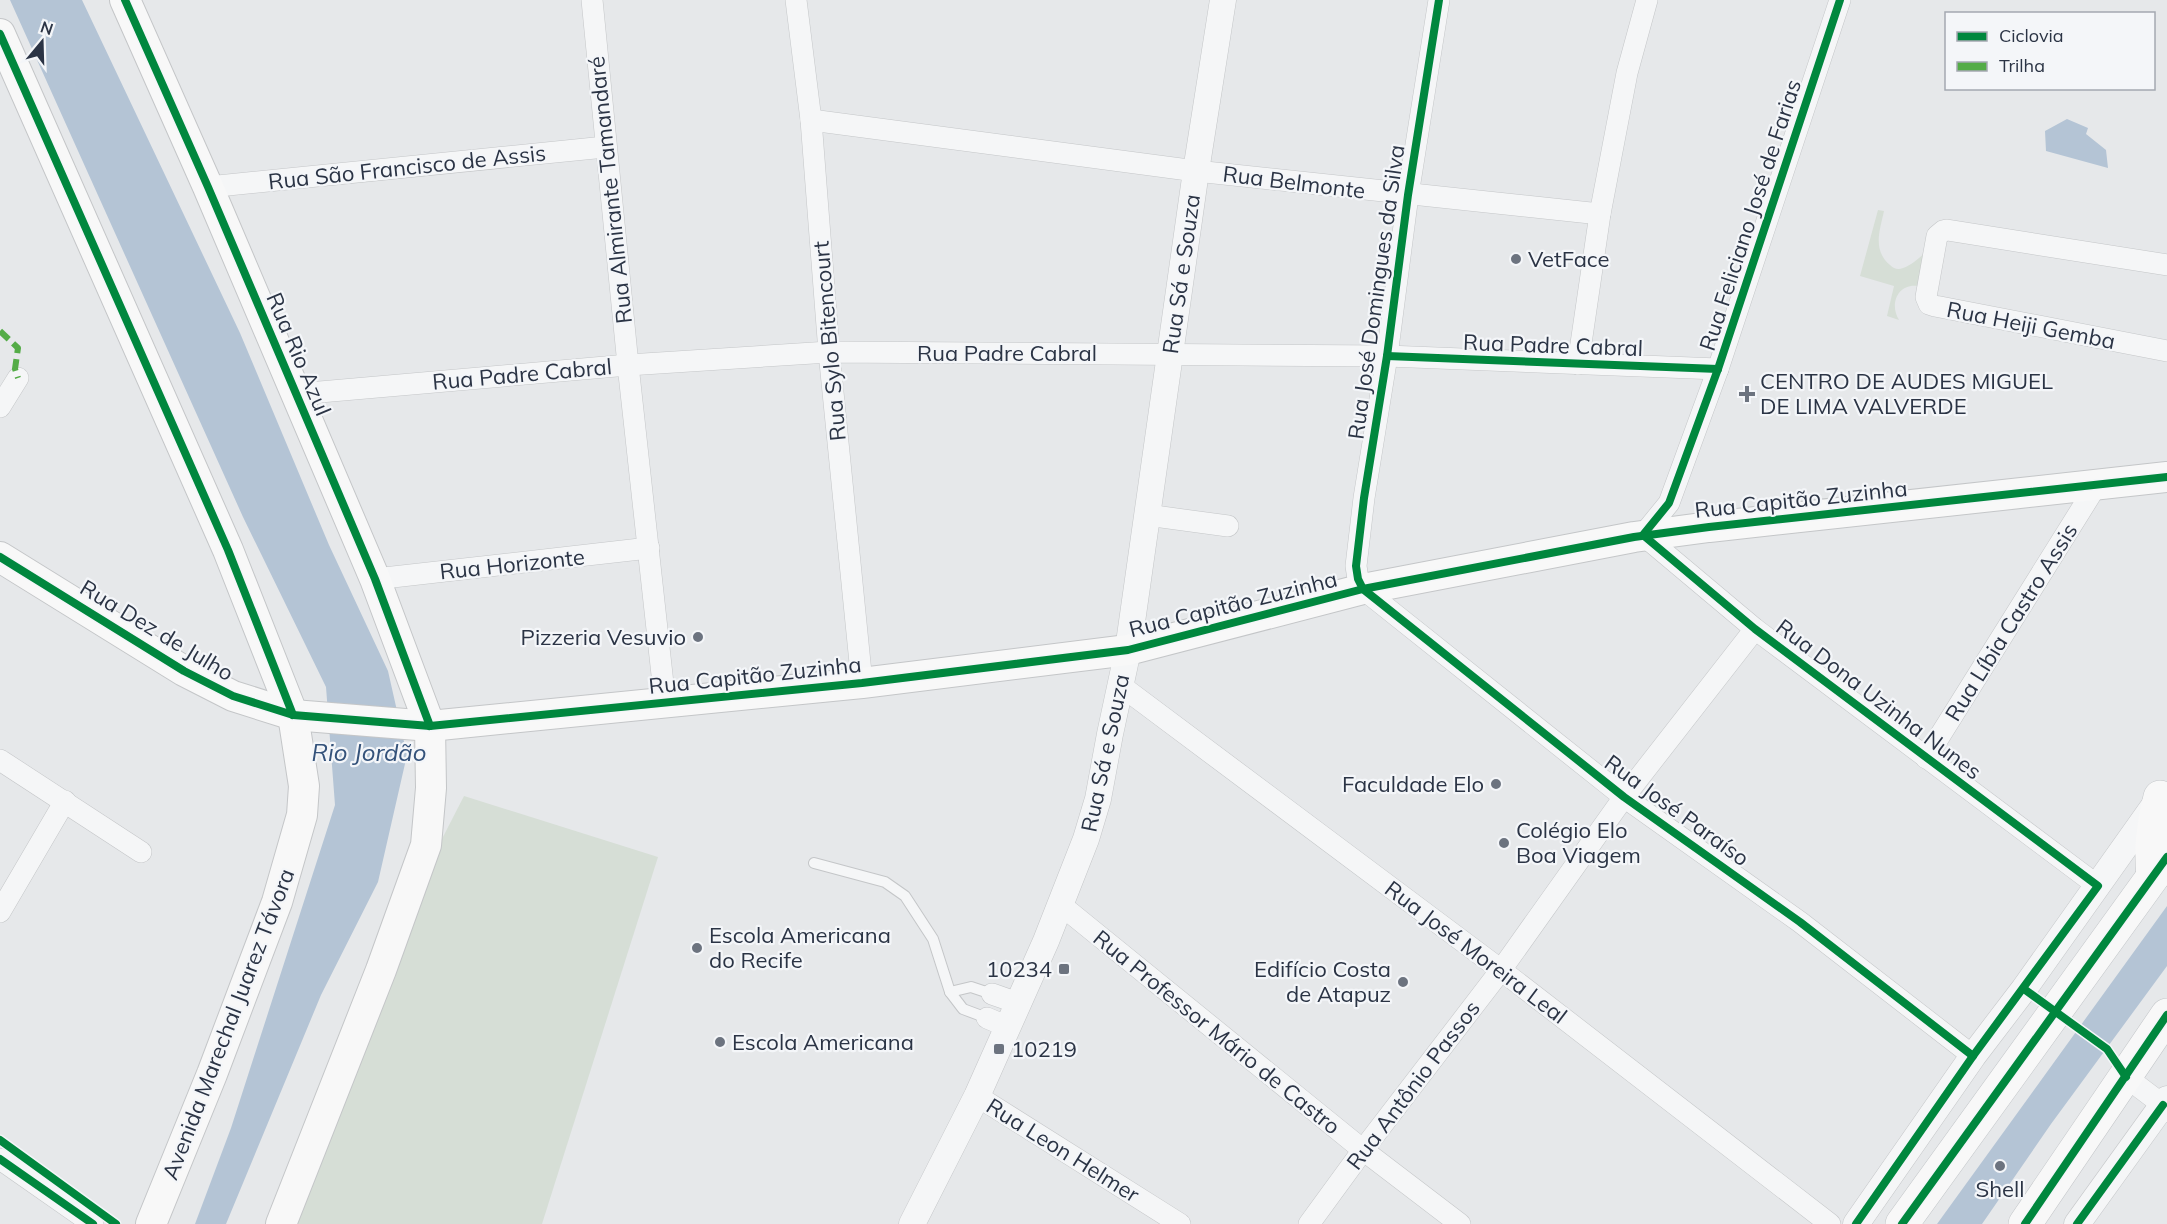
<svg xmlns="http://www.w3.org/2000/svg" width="2167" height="1224" font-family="Mulish,sans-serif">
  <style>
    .green { fill: #d6ded6 }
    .water { fill: #b4c4d5 }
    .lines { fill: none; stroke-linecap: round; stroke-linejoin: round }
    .service-casing { stroke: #c4c6c8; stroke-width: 12 }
    .minor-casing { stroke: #c4c6c8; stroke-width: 22 }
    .tertiary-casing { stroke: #c4c6c8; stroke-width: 27 }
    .secondary-casing { stroke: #c4c6c8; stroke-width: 32 }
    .primary-casing { stroke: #c2c5c8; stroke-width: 34 }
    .service { stroke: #f5f6f7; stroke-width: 10 }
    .minor { stroke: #f5f6f7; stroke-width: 21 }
    .tertiary { stroke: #f5f6f7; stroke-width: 26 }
    .secondary { stroke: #f8f8f8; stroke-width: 30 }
    .primary { stroke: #f8f8f8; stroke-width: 33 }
    .quiet { stroke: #54ac47; stroke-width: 6; stroke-dasharray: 12 6; stroke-linecap: butt }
    .cycleway-casing { stroke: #f4f6f9; stroke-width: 11 }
    .cycleway { stroke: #00873e; stroke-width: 8 }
    .poi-dot { fill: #6c737f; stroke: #f4f6f9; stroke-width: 2 }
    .labels { text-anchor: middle; stroke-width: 4.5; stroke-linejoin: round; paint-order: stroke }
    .street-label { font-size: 22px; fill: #2b3445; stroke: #f4f6f9 }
    .poi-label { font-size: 22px; fill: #2b3445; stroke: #f4f6f9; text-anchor: start }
    .water-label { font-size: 24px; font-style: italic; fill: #34527a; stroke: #f4f6f9 }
  </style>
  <rect width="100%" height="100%" fill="#e6e8ea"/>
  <g class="green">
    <path d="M1878,210l6,1c-4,19 -12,39 6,54 4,4 8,5 13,3 12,-4 22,-16 31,-24l-16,42c-20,-3 -29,18 -19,34l-12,-4 7,-30 -34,-10z"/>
    <path d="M464,796l194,61 -116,367h-270l80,-210z"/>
  </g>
  <g class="water">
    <path d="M10,0h72l158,333 89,212 59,126 19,84 -29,127 -57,113 -95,229h-31l36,-96 104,-323 -9,-118 -83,-170z"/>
    <path d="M2067,119l21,9 -2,6 20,16 2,18 -62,-17 -1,-20z"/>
    <path d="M2167,906v60l-116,158 -69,100h-45z"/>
  </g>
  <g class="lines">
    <defs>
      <g id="service">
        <path d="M814,863l71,19 20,14 28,43 17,53 13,17 24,9"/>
        <path d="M950,992l21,-5 21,7"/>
      </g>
      <g id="minor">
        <path d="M592,0l36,365 37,337"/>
        <path d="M796,0l15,120 18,232 33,331"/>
        <path d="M1439,0l-31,195 -21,161 -23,142 -8,68 2,13 5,10 261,208 176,125 173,134"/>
        <path d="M1840,0l-122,369 -49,134 -26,32 112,94 343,257"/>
        <path d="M811,120l385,51 404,43"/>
        <path d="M208,187l397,-40"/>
        <path d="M2167,265l-220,-35 -4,1 -6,5 -11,61 3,7 6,2 232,45"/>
        <path d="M1578,364l22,-150 27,-141 20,-73"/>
        <path d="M297,394l331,-29 201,-13 558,4 331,13"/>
        <path d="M0,407l18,-29"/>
        <path d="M1147,515l81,11"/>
        <path d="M375,579l274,-31"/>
        <path d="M1120,685l381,285 329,254"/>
        <path d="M1926,758l170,-272"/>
        <path d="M0,760l141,92"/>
        <path d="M1061,905l302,245 97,74"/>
        <path d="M0,912l65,-111"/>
        <path d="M992,994l26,9"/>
        <path d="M987,1018l21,9"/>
        <path d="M2126,1077l41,31"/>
        <path d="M977,1096l203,128"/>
        <path d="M0,1159l93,65"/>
        <path d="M1309,1224l54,-74 138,-180 123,-173 131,-168"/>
      </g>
      <g id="tertiary">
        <path d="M912,1224l65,-128 69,-155 40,-102 12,-40 12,-65 18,-84 68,-479 27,-171"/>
        <path d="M1856,1224l117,-168 51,-67 132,-186"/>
        <path d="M2077,1224l90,-125"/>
      </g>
      <g id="secondary">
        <path d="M125,0l83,187 167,392 55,147 1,62 -5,57 -45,125 -100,254"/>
        <path d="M0,34l228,516 65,165 11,71 -2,29 -25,87 -65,172 -61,150"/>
        <path d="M0,557l184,114 49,25 60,19 137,11 432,-43 266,-33 235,-61 271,-52 75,-10 458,-50"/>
      </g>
      <g id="primary">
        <path d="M2153,876c-3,-28 0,-51 7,-79"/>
        <path d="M1902,1224l265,-367"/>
        <path d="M2025,1224l142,-209"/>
      </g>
    </defs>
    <use href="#service" class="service-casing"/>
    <use href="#minor" class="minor-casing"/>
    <use href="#tertiary" class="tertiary-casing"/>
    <use href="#secondary" class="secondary-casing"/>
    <use href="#primary" class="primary-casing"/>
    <use href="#service" class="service"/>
    <use href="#minor" class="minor"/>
    <use href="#tertiary" class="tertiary"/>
    <use href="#secondary" class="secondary"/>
    <use href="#primary" class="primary"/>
    <path class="quiet" d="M0,331l18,17 -3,21 3,9"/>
    <defs>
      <g id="cycleway">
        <path d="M125,0l83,187 167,392 55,147"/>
        <path d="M1439,0l-31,195 -21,161 -23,142 -8,68 2,13 5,10 261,208 176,125 173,134"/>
        <path d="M1840,0l-122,369 -49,134 -26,32 112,94 343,257 -125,170 -117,168"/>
        <path d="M0,34l228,516 65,165"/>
        <path d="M1387,356l331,13"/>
        <path d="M0,557l184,114 49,25 60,19 137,11 432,-43 266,-33 235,-61 271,-52 75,-10 458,-50"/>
        <path d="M2024,989l83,60 19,28"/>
        <path d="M0,1140l116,84"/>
        <path d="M0,1159l93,65"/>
        <path d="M1902,1224l265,-367"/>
        <path d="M2025,1224l142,-209"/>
        <path d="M2077,1224l86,-119"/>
      </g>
    </defs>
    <use href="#cycleway" class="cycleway-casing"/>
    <use href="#cycleway" class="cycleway"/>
  </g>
  <g class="poi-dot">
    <circle cx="1516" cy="259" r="6"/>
    <path d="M1744 385h6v6h6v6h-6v6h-6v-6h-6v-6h6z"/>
    <circle cx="698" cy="637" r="6"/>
    <circle cx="1496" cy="784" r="6"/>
    <circle cx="1504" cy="843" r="6"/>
    <circle cx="697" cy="948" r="6"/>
    <rect x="1058" y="963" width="12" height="12" rx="3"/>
    <circle cx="1403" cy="982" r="6"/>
    <circle cx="720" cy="1042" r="6"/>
    <rect x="993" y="1043" width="12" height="12" rx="3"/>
    <circle cx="2000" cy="1166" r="6"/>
  </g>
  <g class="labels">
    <g class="street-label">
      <text transform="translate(407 167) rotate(-6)" y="8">Rua São Francisco de Assis</text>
      <text transform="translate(1294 182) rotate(7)" y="8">Rua Belmonte</text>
      <text transform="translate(610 190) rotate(-96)" y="8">Rua Almirante Tamandaré</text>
      <text transform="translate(1750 215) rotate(-72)" y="8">Rua Feliciano José de Farias</text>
      <text transform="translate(1181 274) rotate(-82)" y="8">Rua Sá e Souza</text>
      <text transform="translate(1376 292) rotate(-82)" y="8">Rua José Domingues da Silva</text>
      <text transform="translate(2031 325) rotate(11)" y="8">Rua Heiji Gemba</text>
      <text transform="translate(829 341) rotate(-95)" y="8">Rua Sylo Bitencourt</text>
      <text transform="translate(1553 345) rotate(2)" y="8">Rua Padre Cabral</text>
      <text x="1007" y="361">Rua Padre Cabral</text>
      <text transform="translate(299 354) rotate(67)" y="8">Rua Rio Azul</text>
      <text transform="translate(522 374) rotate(-5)" y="8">Rua Padre Cabral</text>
      <text transform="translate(1801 499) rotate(-6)" y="8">Rua Capitão Zuzinha</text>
      <text transform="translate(512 564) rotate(-6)" y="8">Rua Horizonte</text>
      <text transform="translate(1233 604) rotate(-14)" y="8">Rua Capitão Zuzinha</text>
      <text transform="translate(2011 622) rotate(-58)" y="8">Rua Líbia Castro Assis</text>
      <text transform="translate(157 630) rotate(31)" y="8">Rua Dez de Julho</text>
      <text transform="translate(755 675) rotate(-6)" y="8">Rua Capitão Zuzinha</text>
      <text transform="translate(1879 699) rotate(37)" y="8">Rua Dona Uzinha Nunes</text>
      <text transform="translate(1105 753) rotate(-78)" y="8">Rua Sá e Souza</text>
      <text transform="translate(1677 810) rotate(36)" y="8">Rua José Paraíso</text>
      <text transform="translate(1476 952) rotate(37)" y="8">Rua José Moreira Leal</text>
      <text transform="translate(228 1024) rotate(-69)" y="8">Avenida Marechal Juarez Távora</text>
      <text transform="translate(1217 1032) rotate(39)" y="8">Rua Professor Mário de Castro</text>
      <text transform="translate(1413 1085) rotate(-53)" y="8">Rua Antônio Passos</text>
      <text transform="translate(1063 1150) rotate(32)" y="8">Rua Leon Helmer</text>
    </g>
    <g class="poi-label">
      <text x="1528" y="267">VetFace</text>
      <text x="1760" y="389">CENTRO DE AUDES MIGUEL<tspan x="1760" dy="25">DE LIMA VALVERDE</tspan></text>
      <text x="686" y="645" text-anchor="end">Pizzeria Vesuvio</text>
      <text x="1484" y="792" text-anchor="end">Faculdade Elo</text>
      <text x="1516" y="838">Colégio Elo<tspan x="1516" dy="25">Boa Viagem</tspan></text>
      <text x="709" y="943">Escola Americana<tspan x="709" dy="25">do Recife</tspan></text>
      <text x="1052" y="977" text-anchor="end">10234</text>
      <text x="1391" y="977" text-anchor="end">Edifício Costa<tspan x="1391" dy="25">de Atapuz</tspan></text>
      <text x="732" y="1050">Escola Americana</text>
      <text x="1011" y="1057">10219</text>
      <text x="2000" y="1197" text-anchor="middle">Shell</text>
    </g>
    <g class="water-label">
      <text x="369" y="761">Rio Jordão</text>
    </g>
  </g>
  <rect x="1945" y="12" width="210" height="78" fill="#f4f6f9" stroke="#a4a8b1" stroke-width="1.5"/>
  <rect x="1957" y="32" width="30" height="9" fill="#00873e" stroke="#a4a8b1" stroke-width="1.5"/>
  <text x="1999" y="42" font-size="18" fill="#2b3445">Ciclovia</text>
  <rect x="1957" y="62" width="30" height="9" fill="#54ac47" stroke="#a4a8b1" stroke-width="1.5"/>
  <text x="1999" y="72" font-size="18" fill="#2b3445">Trilha</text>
  <g transform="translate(42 42) rotate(19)" stroke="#f4f6f9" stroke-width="4.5" paint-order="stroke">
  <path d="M0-4.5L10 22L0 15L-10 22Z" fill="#2b3445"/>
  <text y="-9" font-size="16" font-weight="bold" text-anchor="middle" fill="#2b3445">N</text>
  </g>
</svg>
